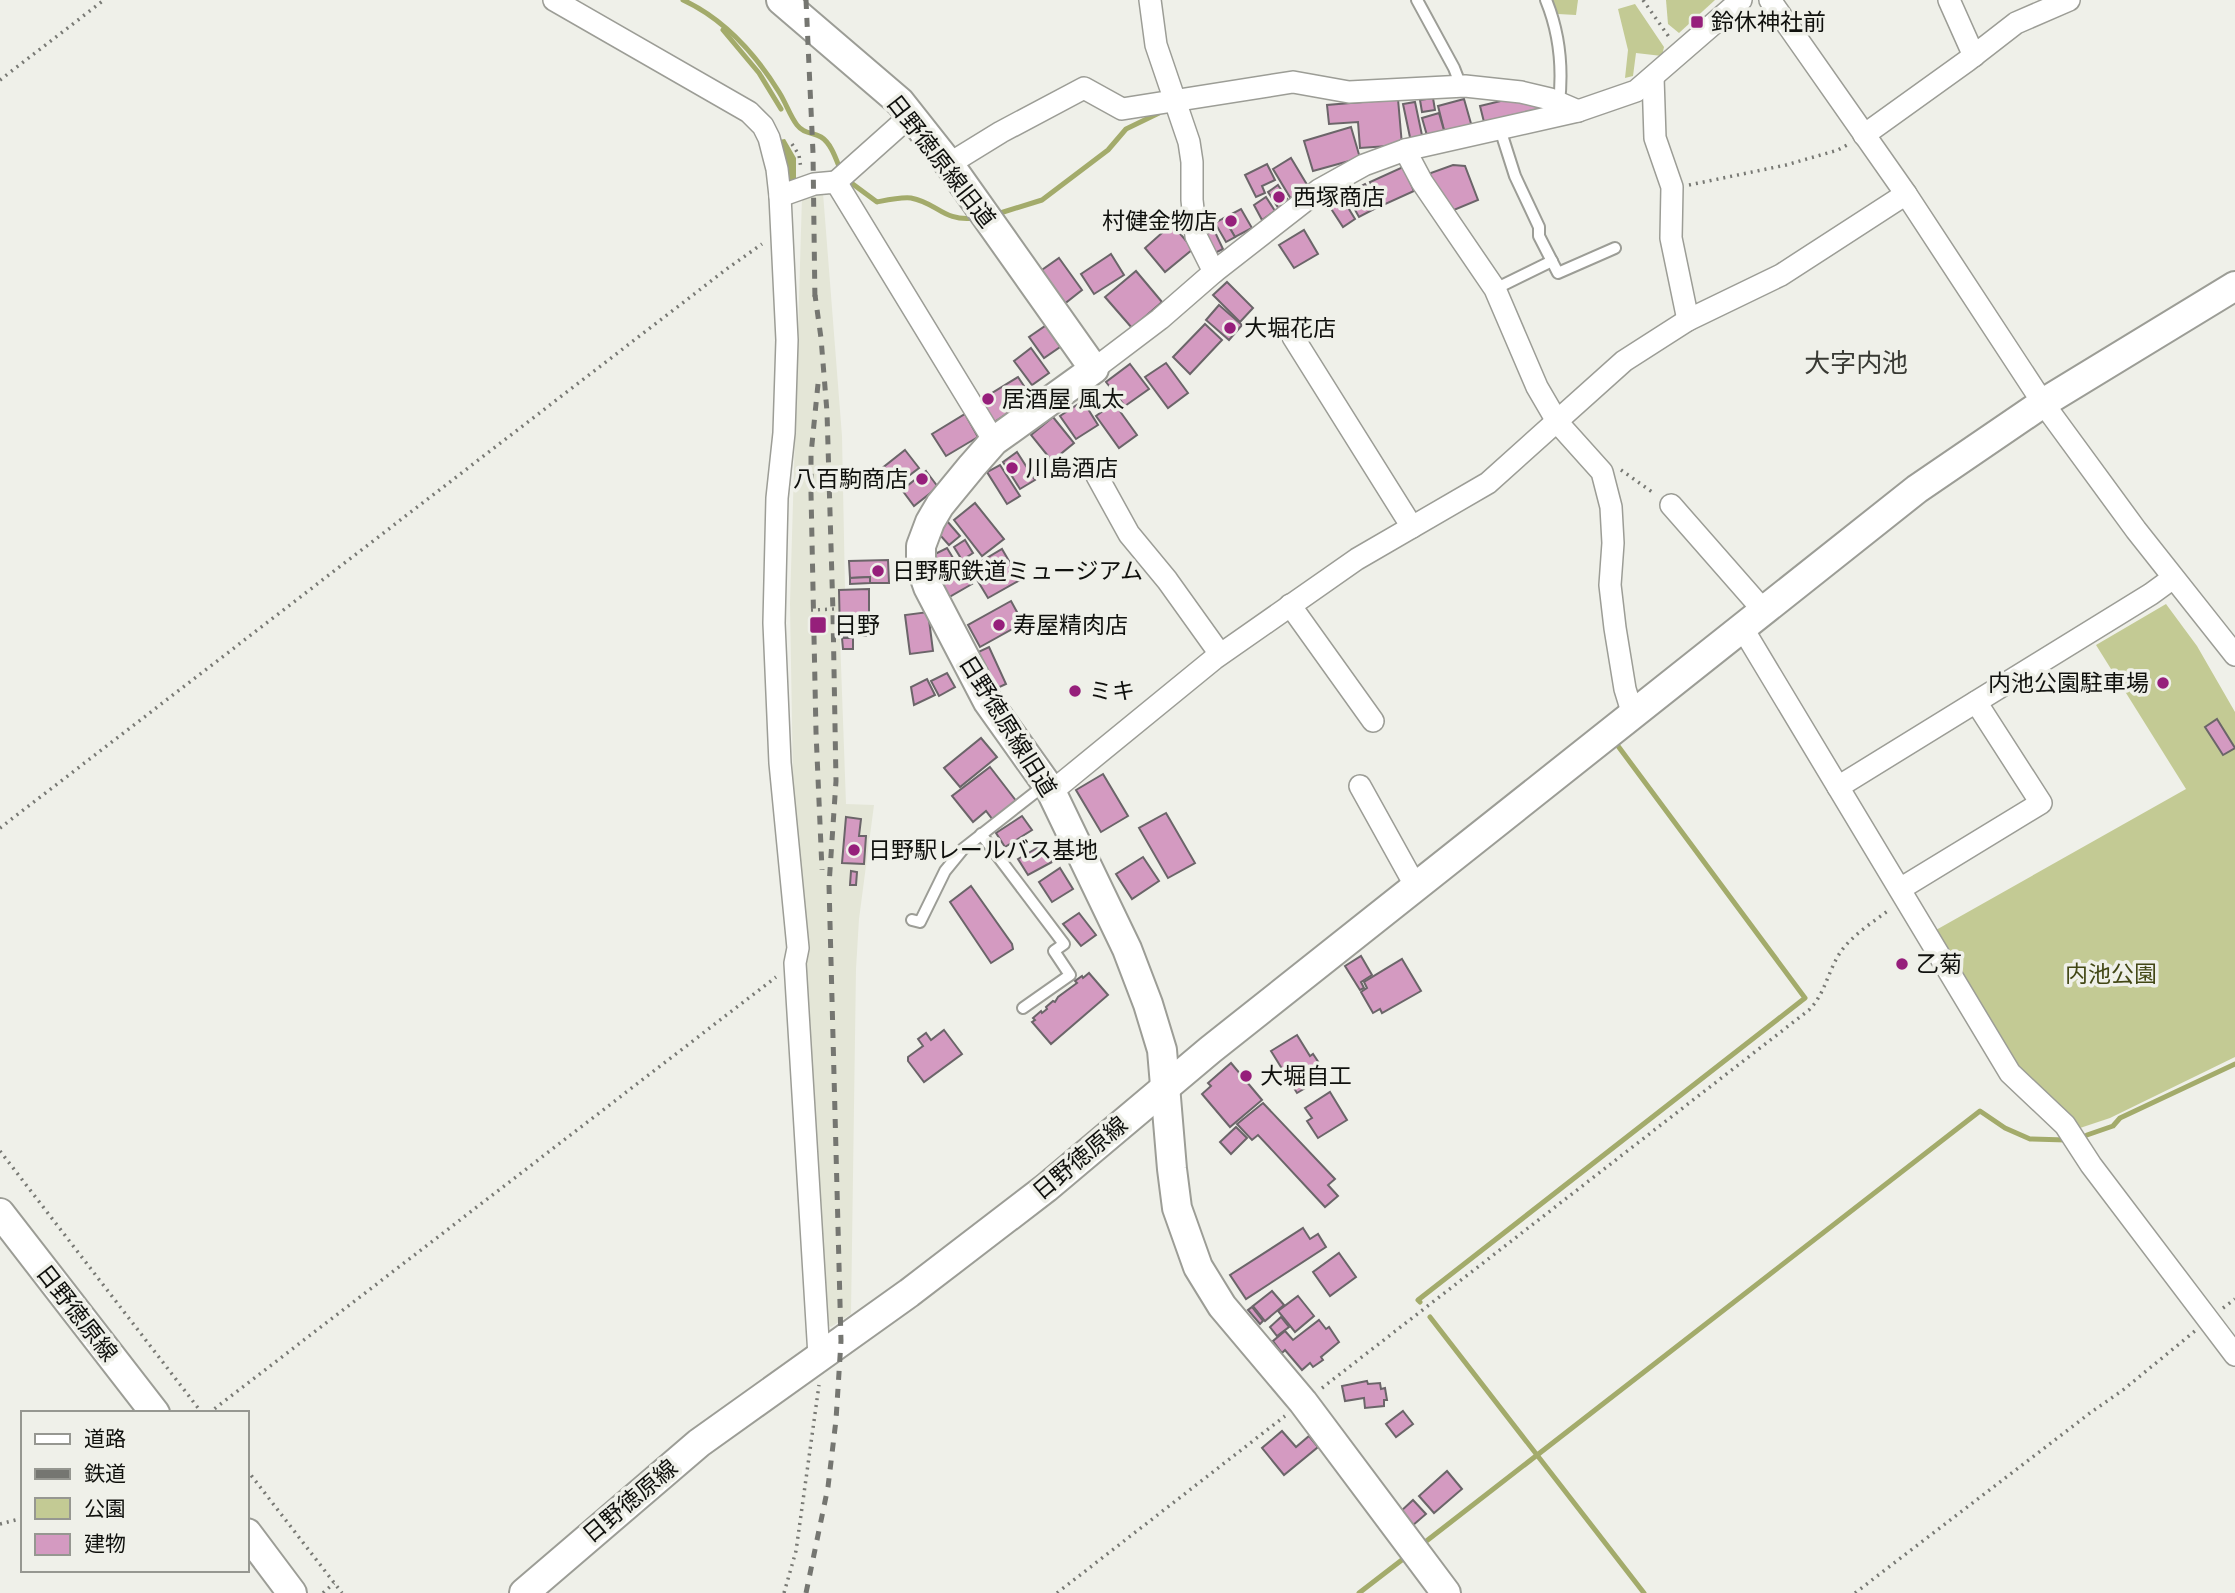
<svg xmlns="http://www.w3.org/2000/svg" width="2235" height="1593" font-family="'DejaVu Sans','Noto Sans JP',sans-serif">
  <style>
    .built { fill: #e4e6d7 }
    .green { fill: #c3ca94 }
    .water { fill: #a3ab6b }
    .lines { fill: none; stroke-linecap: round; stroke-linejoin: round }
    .stream { stroke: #a3ab6b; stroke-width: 5 }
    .building { fill: #d49ac1; stroke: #6b6569; stroke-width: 2 }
    .lane-casing { stroke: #9c9d96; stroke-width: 14 }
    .street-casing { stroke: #9c9d96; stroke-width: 24 }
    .secondary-casing { stroke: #9c9d96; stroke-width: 32 }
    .path { stroke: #787974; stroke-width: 3.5; stroke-dasharray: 2 5; stroke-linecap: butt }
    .lane { stroke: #fff; stroke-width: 10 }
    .street { stroke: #fff; stroke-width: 21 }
    .secondary { stroke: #fff; stroke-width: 28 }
    .rail { stroke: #757671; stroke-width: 5; stroke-dasharray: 9 9; stroke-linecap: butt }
    .poi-dot { fill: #961f7b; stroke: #eff0e9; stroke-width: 2.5 }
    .labels { text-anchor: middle; stroke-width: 7; stroke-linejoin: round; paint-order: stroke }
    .poi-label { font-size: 23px; fill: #10110e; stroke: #eff0e9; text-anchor: start }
    .street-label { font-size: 23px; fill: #10110e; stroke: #eff0e9 }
    .park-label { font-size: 23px; fill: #424715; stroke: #eff0e9 }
    .quarter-label { font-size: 26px; fill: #393a34; stroke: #eff0e9 }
  </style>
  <rect width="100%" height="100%" fill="#eff0e9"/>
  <path class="built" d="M811,192l12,1 19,243 3,153h24v47l-29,1 6,167 28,1 -15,114 -3,50 -5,345 -20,13 -7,-5 -31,-540 -3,-178 12,-407z"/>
  <g class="green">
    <path d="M1552,0h26l-2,15 -18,-1z"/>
    <path d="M1666,0h49l-36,33 -11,-9z"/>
    <path d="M1635,4l29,43 -2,9 -26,-3 -3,23 -8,2 3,-28 -10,-41z"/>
    <path d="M2166,604l31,42 38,66v345l-125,61 -30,10 -58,-57 -86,-141 250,-141 -90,-144z"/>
  </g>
  <path class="water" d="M785,139l11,19v29h-8l-2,-27 -8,-20z"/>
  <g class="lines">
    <g class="stream">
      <path d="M683,0c41,19 73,55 96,92 7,11 11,24 18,33 7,9 15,7 24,12 10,6 15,22 19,32"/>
      <path d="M723,30l36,43 22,36"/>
      <path d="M850,182l27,20c10,-2 23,-5 34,-4 27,5 32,24 64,20"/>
      <path d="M997,214l45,-14 66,-50 18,-21 33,-16"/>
      <path d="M2087,1135l26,-9 7,-8 115,-54"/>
      <path d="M1420,1302l-2,-2 387,-302 -187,-252"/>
      <path d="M1430,1317l214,276"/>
      <path d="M1420,1546l560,-435 25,17 25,11 36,1"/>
      <path d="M1359,1593l48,-37"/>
    </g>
  </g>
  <g class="building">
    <path d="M1433,98l2,12 -13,2 -2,-12z"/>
    <path d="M1513,98l27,6 2,8 -57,14 -5,-20z"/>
    <path d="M1398,99l4,46 -42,3 -2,-26 -29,2 -2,-19z"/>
    <path d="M1464,99l8,28 -27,7 -7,-28z"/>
    <path d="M1415,102l8,38 -12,2 -8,-38z"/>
    <path d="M1439,113l6,21 -17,5 -6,-21z"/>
    <path d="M1351,127l9,31 -47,13 -9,-30z"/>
    <path d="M1291,158l18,30 -18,11 -18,-30z"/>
    <path d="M1267,164l8,16 -13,6 3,7 -9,4 -11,-22z"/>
    <path d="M1453,165l12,1 13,34 -29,12 -21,-38z"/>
    <path d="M1403,167l11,24 -33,15 -11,-24z"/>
    <path d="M1365,184l13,23 -19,10 -13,-23z"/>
    <path d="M1278,185l11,17 -10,7 -11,-17z"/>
    <path d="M1341,196l14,23 -12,8 -15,-23z"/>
    <path d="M1266,197l9,14 -13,9 -8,-15z"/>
    <path d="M1241,209l11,19 -17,9 -11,-19z"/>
    <path d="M1224,218l11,19 -9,5 -11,-19z"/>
    <path d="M1172,224l21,25 -28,23 -20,-24z"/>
    <path d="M1214,230l9,19 -10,5 -9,-19z"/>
    <path d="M1304,230l14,24 -24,14 -15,-23z"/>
    <path d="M1111,254l13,21 -30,19 -13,-20z"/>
    <path d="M1059,258l23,32 -19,15 -24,-33z"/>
    <path d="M1136,271l26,31 -30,26 -27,-31z"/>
    <path d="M1227,282l26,26 -13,14 -27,-27z"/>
    <path d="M1219,305l23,20 -13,15 -23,-20z"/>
    <path d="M1048,324l15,21 -19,13 -15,-21z"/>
    <path d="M1205,324l17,16 -32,34 -17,-17z"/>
    <path d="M1031,348l18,25 -17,12 -18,-24z"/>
    <path d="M1166,363l22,30 -20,15 -23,-31z"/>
    <path d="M1130,364l19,25 -24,17 -19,-24z"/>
    <path d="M1018,377l14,21 -44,28 -14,-22z"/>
    <path d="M1083,401l15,24 -22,14 -16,-23z"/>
    <path d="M1114,403l23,32 -18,13 -23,-32z"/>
    <path d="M965,414l13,23 -32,19 -14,-22z"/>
    <path d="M1053,417l21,26 -22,18 -21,-26z"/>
    <path d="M905,450l14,18 -25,19 -13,-18z"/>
    <path d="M1017,452l18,28 -15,9 -17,-27z"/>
    <path d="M1000,465l20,31 -13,8 -20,-32z"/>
    <path d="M926,471l12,16 -24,19 -12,-16z"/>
    <path d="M975,503l29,36 -22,17 -28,-36z"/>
    <path d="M947,521l13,15 -11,9 -10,-11z"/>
    <path d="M965,540l8,13 -11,7 -8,-13z"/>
    <path d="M947,548l9,15 -14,8 -9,-16z"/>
    <path d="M1002,549l18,31 -32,18 -18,-30z"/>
    <path d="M888,560l1,23h-19v-6l-20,1 -1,-17z"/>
    <path d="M964,571l8,13 -28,16 -7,-13z"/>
    <path d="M870,577v6l-20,1v-6z"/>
    <path d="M869,589v47h-29l-1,-46z"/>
    <path d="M1011,601l12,22 -43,24 -12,-22z"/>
    <path d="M928,612l5,39 -23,3 -5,-39z"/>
    <path d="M842,638h11v11h-10z"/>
    <path d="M989,647l17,37 -15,7 -17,-37z"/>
    <path d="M947,673l8,14 -16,9 -8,-15z"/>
    <path d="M927,679l8,16 -21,10 -3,-18z"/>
    <path d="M2217,719l18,29 -12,7 -18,-28z"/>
    <path d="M981,738l16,19 -37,30 -16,-19z"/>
    <path d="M990,767l27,35 -24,18 -7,-9 -13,11 -21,-26z"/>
    <path d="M1103,774l25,42 -27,16 -25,-42z"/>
    <path d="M1166,813l29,50 -27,15 -29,-50z"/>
    <path d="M1022,816l10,14 -27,17 -9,-14z"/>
    <path d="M846,817l15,2 -2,17h7l-2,28 -22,-1z"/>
    <path d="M1042,845l10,17 -24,13 -10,-16z"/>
    <path d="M1143,857l16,24 -27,18 -16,-25z"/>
    <path d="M1060,868l13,21 -21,13 -13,-20z"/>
    <path d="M851,871l6,1 -1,13h-6z"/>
    <path d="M971,886l41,58 1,5 -22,14 -41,-61z"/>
    <path d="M1079,913l17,22 -15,11 -18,-22z"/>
    <path d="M1361,956l11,19 -11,7 3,6 -4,2 -15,-24z"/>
    <path d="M1402,959l19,32 -39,22 -2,-4 -7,4 -12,-21 6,-4 -3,-6z"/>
    <path d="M1089,973l19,22 -57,49 -19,-22 3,-2 -2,-2 8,-7 1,2 5,-4 -1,-2 7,-6 2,1 3,-5 19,-14 -2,-2 7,-5 1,2z"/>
    <path d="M944,1030l18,24 -38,28 -16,-21v-4l15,-11 -5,-7 8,-6 5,7z"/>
    <path d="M1297,1035l13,21 3,-2 6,9 -3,2 9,16 -4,2 -2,-3 -22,13 -26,-42z"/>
    <path d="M1231,1063l31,37 -32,27 -28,-33 9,-8 -3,-3z"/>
    <path d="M1330,1092l17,28 -29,18 -11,-17 5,-3 -7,-10z"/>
    <path d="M1263,1103l72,76 -7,6 10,11 -13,11 -67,-72 -6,5 -15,-16z"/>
    <path d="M1236,1127l11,11 -16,16 -11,-12z"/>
    <path d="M1303,1228l7,11 8,-5 8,13 -80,52 -16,-24z"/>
    <path d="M1339,1253l17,24 -26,19 -17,-24z"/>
    <path d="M1272,1291l12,14 -19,16 -12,-15z"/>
    <path d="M1298,1296l16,20 -19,16 -17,-21z"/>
    <path d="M1252,1307l11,14 -3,3 -12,-14z"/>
    <path d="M1281,1317l8,10 -12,9 -7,-9z"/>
    <path d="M1319,1320l7,9 3,-2 10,15 -18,15 2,3 -10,7 -3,-4 -8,7 -17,-20 -3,3 -9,-12 12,-10 8,9z"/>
    <path d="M1367,1381l1,3 12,-1 1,6 4,-1 2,12h-3v6l-19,2 -1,-10 -19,3 -3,-15z"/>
    <path d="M1403,1411l10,13 -17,13 -10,-13z"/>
    <path d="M1282,1431l14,16 13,-11 9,11 -34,28 -22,-27z"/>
    <path d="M1447,1471l15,18 -28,24 -15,-17z"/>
    <path d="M1413,1500l13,14 -14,12 -12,-14z"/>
  </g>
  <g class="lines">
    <defs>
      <g id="lane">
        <path d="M1417,0l37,68 7,18"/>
        <path d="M1546,0c14,34 17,67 13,103"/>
        <path d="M1500,129l15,47 24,51v9l19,37 57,-25"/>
        <path d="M1495,289l57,-28"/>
        <path d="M981,834l83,110 -10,7 16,24 -47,33"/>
        <path d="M912,920l8,2 25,-51 18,-22 74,-58 10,-2"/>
      </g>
      <g id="street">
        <path d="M554,0l195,112 14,14 6,12 8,31 3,27 7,144 -3,93 -7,65 -3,125 6,140 18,185 -3,15 24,393"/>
        <path d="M1150,0l6,45 33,97 3,20v38l4,36 18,36"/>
        <path d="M1770,0l136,194 137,209 93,127 99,125"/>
        <path d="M1949,0l25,56"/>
        <path d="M1653,77l2,61 17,49 -1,51 17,82"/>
        <path d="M1864,135l103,-74 49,-38 53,-23"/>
        <path d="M1405,150l17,32 73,107 42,98 21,36 44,49 9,35 2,36 -3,42 5,43 10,61 8,26"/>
        <path d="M949,164l52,-32 83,-44 38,21 171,-27 56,10 116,-6 56,6 29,7 28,12"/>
        <path d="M836,182l74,-66"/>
        <path d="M780,196l34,-12 22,-2 158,259"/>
        <path d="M1293,337l119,190"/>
        <path d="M1094,369l66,-50 54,-47 105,-82 45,-25 41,-15 173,-39 58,-20 105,-91"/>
        <path d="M1097,476l32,58 38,46 53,74"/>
        <path d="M1671,505l93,106"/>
        <path d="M1290,605l83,116"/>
        <path d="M1743,629l267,444 55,52 26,40 144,190"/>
        <path d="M1360,786l56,101"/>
        <path d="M1838,787l313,-193 22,-16"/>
        <path d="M1050,789l11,-5 153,-125 143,-100 131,-76 136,-122 64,-41 93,-45 125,-81"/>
        <path d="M1900,889l141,-86 -65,-101"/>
      </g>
      <g id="secondary">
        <path d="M781,0l119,102 49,62 145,205 -100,72 -22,25 -32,39 -10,17 -9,24v21l7,20 60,115 62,87 77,160 21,55 14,46 10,119 5,39 21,59 24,39 81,96 143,191"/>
        <path d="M0,1213l155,200"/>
        <path d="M247,1533l45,60"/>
        <path d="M524,1593l175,-150 210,-150 137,-105 164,-138 707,-561 126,-86 192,-117"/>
      </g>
    </defs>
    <use href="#lane" class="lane-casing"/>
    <use href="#street" class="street-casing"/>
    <use href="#secondary" class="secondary-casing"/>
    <g class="path">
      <path d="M1643,0l26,37"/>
      <path d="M0,80l104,-80"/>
      <path d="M792,144l7,11 2,14"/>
      <path d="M1689,185l97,-20 52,-15 9,-5"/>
      <path d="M1621,470l34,24"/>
      <path d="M811,610l24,-1"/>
      <path d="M0,828l728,-560 34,-24"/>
      <path d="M0,1151l202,262"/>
      <path d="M2223,1308l12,-9"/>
      <path d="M1322,1388l487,-378c17,-17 19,-41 33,-60 12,-16 31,-28 47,-40"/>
      <path d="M209,1413l567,-436"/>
      <path d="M247,1470l95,123"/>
      <path d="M0,1524l23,-6"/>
      <path d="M323,1593l11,-10"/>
      <path d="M784,1593l12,-42 23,-166"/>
      <path d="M1057,1593l228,-177"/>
      <path d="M1855,1593l235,-180 33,-23 72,-59"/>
    </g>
    <use href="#lane" class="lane"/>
    <use href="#street" class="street"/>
    <use href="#secondary" class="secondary"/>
    <g class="rail">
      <path d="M806,0l7,153 2,151"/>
      <path d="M818,384l-7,70v39l5,239 6,138"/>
      <path d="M806,1593l22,-106 8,-67 5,-79 -12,-456 7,-104 -3,-168 -6,-201 -6,-74 -6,-43"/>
    </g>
  </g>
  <g class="poi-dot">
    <rect x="1690" y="15" width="14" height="14" rx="3.5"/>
    <circle cx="1279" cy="197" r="7"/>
    <circle cx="1231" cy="221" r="7"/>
    <circle cx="1230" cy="328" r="7"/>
    <circle cx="988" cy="399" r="7"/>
    <circle cx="1012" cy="468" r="7"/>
    <circle cx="922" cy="479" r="7"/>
    <circle cx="878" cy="571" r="7"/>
    <rect x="809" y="616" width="18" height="18" rx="3.5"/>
    <circle cx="999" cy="625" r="7"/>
    <circle cx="2163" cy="683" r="7"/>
    <circle cx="1075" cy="691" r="7"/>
    <circle cx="854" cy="850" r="7"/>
    <circle cx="1902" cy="964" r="7"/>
    <circle cx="1246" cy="1076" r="7"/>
  </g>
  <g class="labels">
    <g class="poi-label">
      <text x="1711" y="30">鈴休神社前</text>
      <text x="1293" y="205">西塚商店</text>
      <text x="1217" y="229" text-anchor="end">村健金物店</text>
      <text x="1244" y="336">大堀花店</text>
      <text x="1002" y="407">居酒屋 風太</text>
      <text x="1026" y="476">川島酒店</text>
      <text x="908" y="487" text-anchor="end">八百駒商店</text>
      <text x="892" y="579">日野駅鉄道ミュージアム</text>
      <text x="834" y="633">日野</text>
      <text x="1013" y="633">寿屋精肉店</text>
      <text x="2149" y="691" text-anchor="end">内池公園駐車場</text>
      <text x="1089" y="699">ミキ</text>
      <text x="868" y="858">日野駅レールバス基地</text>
      <text x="1916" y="972">乙菊</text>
      <text x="1260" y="1084">大堀自工</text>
    </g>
    <g class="street-label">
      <text transform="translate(941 161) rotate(52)" y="8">日野徳原線旧道</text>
      <text transform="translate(1008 726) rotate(58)" y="8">日野徳原線旧道</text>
      <text transform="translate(1080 1158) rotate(-40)" y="8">日野徳原線</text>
      <text transform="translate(77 1313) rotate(52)" y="8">日野徳原線</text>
      <text transform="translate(630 1501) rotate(-40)" y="8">日野徳原線</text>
    </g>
    <g class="park-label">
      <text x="2111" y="982">内池公園</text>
    </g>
    <g class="quarter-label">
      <text x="1856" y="372">大字内池</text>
    </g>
  </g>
  <rect x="21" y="1411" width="228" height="161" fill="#eff0e9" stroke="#969791" stroke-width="2"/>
  <rect x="35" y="1434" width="35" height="10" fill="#ffffff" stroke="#969791" stroke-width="2"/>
  <text x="84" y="1446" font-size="21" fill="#10110e">道路</text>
  <rect x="35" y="1469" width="35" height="10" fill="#757671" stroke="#969791" stroke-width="2"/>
  <text x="84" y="1481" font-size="21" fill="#10110e">鉄道</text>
  <rect x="35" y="1498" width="35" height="21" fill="#c3ca94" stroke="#969791" stroke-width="2"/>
  <text x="84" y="1516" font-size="21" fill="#10110e">公園</text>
  <rect x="35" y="1534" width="35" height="21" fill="#d49ac1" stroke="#969791" stroke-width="2"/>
  <text x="84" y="1551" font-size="21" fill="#10110e">建物</text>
</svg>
